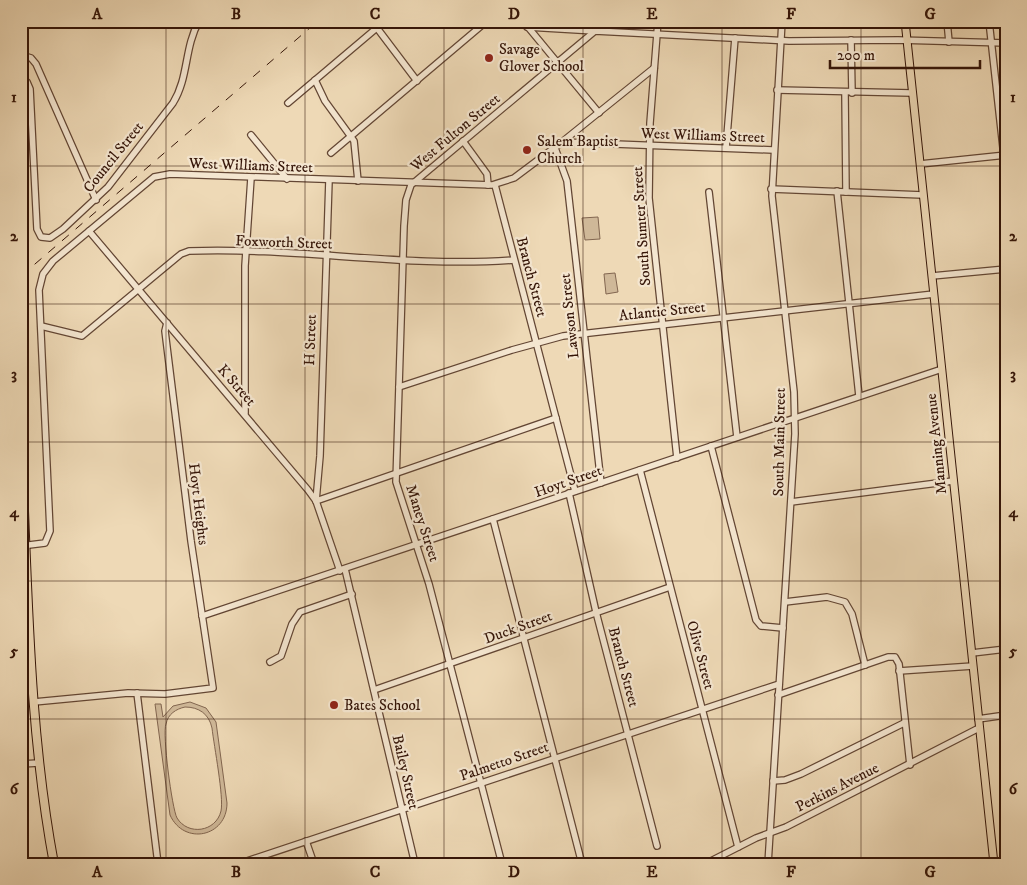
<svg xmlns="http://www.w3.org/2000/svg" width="1027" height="885" font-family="'IM FELL DW Pica',serif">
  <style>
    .green { fill: #cfb898; stroke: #826650; fill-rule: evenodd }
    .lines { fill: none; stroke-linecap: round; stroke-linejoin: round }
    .minor-casing { stroke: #634634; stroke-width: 8 }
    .major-casing { stroke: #351508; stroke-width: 9 }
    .highway-casing { stroke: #351508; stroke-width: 10 }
    .minor { stroke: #f4e6d0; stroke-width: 5.5 }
    .major { stroke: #eed9b6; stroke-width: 7 }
    .highway { stroke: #eed9b6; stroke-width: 8 }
    .rail { stroke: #351508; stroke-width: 1; stroke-dasharray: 9 9; stroke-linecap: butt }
    .grid { fill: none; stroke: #351508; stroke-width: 1; stroke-opacity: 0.55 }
    .poi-dot { fill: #8f2418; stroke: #f4e6d0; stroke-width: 2 }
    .labels { text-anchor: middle; stroke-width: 4.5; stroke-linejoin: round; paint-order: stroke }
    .poi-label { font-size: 15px; fill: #351508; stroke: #f4e6d0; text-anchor: start }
    .street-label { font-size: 15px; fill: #351508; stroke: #f4e6d0 }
    .neatline { fill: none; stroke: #351508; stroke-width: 2 }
    .grid-label { font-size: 16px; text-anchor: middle; font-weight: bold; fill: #351508 }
  </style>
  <rect width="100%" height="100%" fill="#eed9b6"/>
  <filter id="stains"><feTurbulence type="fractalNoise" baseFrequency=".004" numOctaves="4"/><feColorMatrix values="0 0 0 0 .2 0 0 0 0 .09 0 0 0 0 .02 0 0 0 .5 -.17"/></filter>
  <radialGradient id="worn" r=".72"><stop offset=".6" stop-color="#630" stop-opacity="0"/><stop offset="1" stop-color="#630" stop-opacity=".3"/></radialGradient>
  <g class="green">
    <path d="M598,217l2,22 -15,1 -3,-22z"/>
    <path d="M615,273l3,19 -12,2 -2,-20z"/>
    <path d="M190,702l16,6 10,14 11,81c0,34 -43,43 -57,12l-15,-111h6l2,13 10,-11zM185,707c14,0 24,7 27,21 2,18 12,69 9,83 -5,21 -33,25 -44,7 -5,-9 -15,-85 -11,-94 2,-10 10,-15 19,-17z"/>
  </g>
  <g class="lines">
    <defs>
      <g id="minor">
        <path d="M523,21l76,92"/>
        <path d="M658,21l-8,102 -1,75 28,260"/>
        <path d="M947,21l2,21"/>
        <path d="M989,21l17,154"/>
        <path d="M527,27l68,4"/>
        <path d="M377,28l40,53"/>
        <path d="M851,40l1,53"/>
        <path d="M21,55l10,3 5,6 60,136"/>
        <path d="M21,79l6,3 3,7 7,140 4,8 9,1 13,-9 45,-42 65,-84c16,-26 11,-55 26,-82"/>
        <path d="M315,80l10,21 29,40 4,40"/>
        <path d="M777,90l135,3"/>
        <path d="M845,93l1,99"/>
        <path d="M288,103l97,-82"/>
        <path d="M251,135l36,44"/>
        <path d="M463,141l24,33 1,11"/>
        <path d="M562,142l92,-74"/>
        <path d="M555,148l12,33 34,302"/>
        <path d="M726,148l9,-110"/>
        <path d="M331,153l156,-132"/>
        <path d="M920,164l86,-9"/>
        <path d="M495,185l80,306"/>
        <path d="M771,189l152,6"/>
        <path d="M837,191l22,205"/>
        <path d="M709,192l28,245"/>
        <path d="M89,231l219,259 8,11 24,70"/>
        <path d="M932,276l74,-7"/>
        <path d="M41,326l41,10 99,-82 8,-3c108,-4 217,17 325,9"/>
        <path d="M399,387l113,-37 51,-14 371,-42"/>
        <path d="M245,413v-147l6,-88"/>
        <path d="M711,446l45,174 5,6 22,2"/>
        <path d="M640,470l98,377"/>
        <path d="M569,493l27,119 61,234"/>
        <path d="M316,501l4,-45 9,-276"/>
        <path d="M316,501l240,-83"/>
        <path d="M791,502l162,-21"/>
        <path d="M493,519l89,345"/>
        <path d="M21,546l24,-3 5,-12 -11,-241 4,-16 10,-13 101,-84 16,-3 322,11 22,-7 48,-36 211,8"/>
        <path d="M345,569l70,295"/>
        <path d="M785,602l42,-5 18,5 7,12 13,51"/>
        <path d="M202,616l740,-247"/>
        <path d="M972,653l34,-4"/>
        <path d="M270,662l11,-6 11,-32 8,-12 52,-18"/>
        <path d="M899,671l74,-5"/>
        <path d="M374,690l296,-103"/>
        <path d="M137,693l21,171"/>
        <path d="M778,695l110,-38h7l4,7 11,101"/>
        <path d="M34,702l94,-9 37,1 48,-6 -22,-147 -26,-210 2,-8"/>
        <path d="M978,719l28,-4"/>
        <path d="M21,764l18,-1"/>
        <path d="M773,781l12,-1 16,-6 103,-51"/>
        <path d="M306,841l8,23"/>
        <path d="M238,864l541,-180"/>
        <path d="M502,864l-73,-280 -33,-102 8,-256 2,-26 5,-15 184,-154 194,10 109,-1 108,3"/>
        <path d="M705,864l51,-26 30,-11 193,-99"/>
        <path d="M768,864l27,-430 -1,-42 -22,-196 10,-175"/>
      </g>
      <path id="major" d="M905,21l89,843"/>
      <path id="highway" d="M21,442c7,141 7,283 33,422"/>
    </defs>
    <use href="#minor" class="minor-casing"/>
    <use href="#major" class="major-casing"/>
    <use href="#highway" class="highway-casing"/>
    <use href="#minor" class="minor"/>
    <use href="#major" class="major"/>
    <use href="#highway" class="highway"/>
    <path class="rail" d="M21,276l297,-255"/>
  </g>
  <path class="grid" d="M166,21v843M305,21v843M444,21v843M583,21v843M722,21v843M861,21v843M21,166h985M21,304h985M21,442h985M21,581h985M21,719h985"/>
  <g class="poi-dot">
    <circle cx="489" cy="58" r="5"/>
    <circle cx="527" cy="150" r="5"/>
    <circle cx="334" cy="705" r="5"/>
  </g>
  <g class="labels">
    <g class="poi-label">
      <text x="499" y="54">Savage<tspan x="499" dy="17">Glover School</tspan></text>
      <text x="537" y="146">Salem Baptist<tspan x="537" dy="17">Church</tspan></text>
      <text x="344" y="710">Bates School</text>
    </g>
    <g class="street-label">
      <text transform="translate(455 132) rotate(-40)" y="5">West Fulton Street</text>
      <text transform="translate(703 135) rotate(2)" y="5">West Williams Street</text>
      <text transform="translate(113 157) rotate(-51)" y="5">Council Street</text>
      <text transform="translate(251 165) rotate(2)" y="5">West Williams Street</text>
      <text transform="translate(641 226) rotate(-94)" y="5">South Sumter Street</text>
      <text transform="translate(284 242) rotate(2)" y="5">Foxworth Street</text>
      <text transform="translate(532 277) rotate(75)" y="5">Branch Street</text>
      <text transform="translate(662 311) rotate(-6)" y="5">Atlantic Street</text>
      <text transform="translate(569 316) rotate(-96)" y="5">Lawson Street</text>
      <text transform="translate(310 340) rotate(-88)" y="5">H Street</text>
      <text transform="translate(237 385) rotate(49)" y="5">K Street</text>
      <text transform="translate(779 442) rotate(-89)" y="5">South Main Street</text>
      <text transform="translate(936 444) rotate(-96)" y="5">Manning Avenue</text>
      <text transform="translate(568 481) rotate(-19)" y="5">Hoyt Street</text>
      <text transform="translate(199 504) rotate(83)" y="5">Hoyt Heights</text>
      <text transform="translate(423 523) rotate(72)" y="5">Maney Street</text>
      <text transform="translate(518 627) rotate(-20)" y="5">Duck Street</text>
      <text transform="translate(701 655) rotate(75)" y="5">Olive Street</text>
      <text transform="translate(624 667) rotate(75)" y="5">Branch Street</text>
      <text transform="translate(504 761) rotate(-19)" y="5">Palmetto Street</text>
      <text transform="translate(406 772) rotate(77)" y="5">Bailey Street</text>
      <text transform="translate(837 787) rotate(-27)" y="5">Perkins Avenue</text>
    </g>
  </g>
  <rect width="1027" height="885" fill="none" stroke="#eed9b6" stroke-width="55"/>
  <path d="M830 60v8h150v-8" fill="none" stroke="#351508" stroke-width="2.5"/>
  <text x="837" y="60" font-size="15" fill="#351508" stroke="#f4e6d0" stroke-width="4" paint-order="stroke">200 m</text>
  <rect x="28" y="28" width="972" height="830" class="neatline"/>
  <g class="grid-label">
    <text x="97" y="19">A</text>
    <text x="236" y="19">B</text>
    <text x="375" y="19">C</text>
    <text x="514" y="19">D</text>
    <text x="652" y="19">E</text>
    <text x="791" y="19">F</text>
    <text x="930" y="19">G</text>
    <text x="14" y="102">1</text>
    <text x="1013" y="102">1</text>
    <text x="14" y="241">2</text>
    <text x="1013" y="241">2</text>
    <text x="14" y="379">3</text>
    <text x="1013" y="379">3</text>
    <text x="14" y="517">4</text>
    <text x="1013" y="517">4</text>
    <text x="14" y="656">5</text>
    <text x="1013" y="656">5</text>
    <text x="14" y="794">6</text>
    <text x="1013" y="794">6</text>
    <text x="97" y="877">A</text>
    <text x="236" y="877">B</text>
    <text x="375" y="877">C</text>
    <text x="514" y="877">D</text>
    <text x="652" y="877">E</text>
    <text x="791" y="877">F</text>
    <text x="930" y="877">G</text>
  </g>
  <rect width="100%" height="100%" filter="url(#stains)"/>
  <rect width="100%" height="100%" fill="url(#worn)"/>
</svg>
